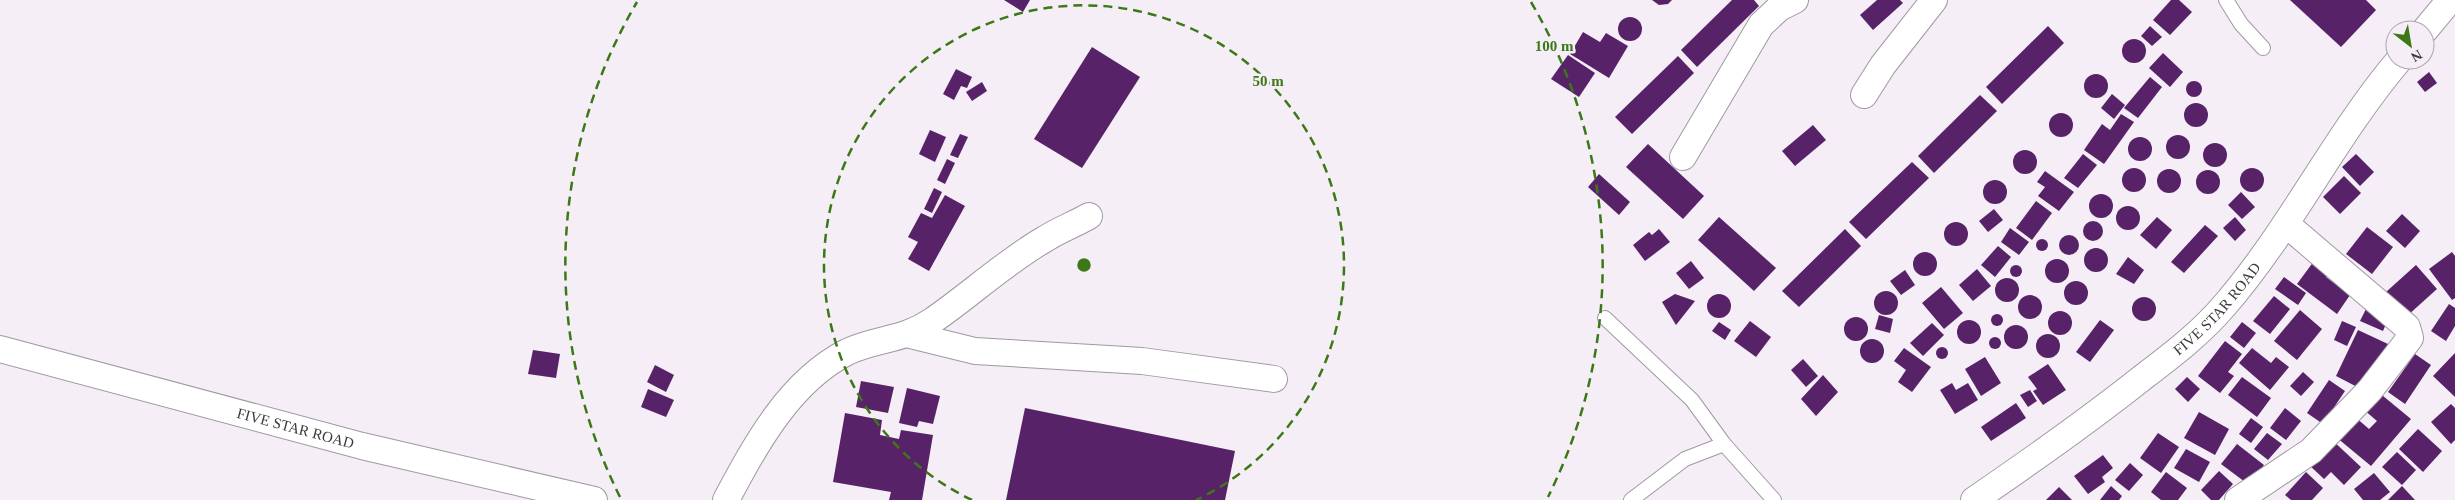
<svg xmlns="http://www.w3.org/2000/svg" width="2455" height="500" font-family="Georgia,serif">
  <style>
    .building { fill: #582268 }
    .lines { fill: none; stroke-linecap: round; stroke-linejoin: round }
    .lane-casing { stroke: #9f99a1; stroke-width: 16 }
    .street-casing { stroke: #9f99a1; stroke-width: 28 }
    .lane { stroke: #fff; stroke-width: 14 }
    .street { stroke: #fff; stroke-width: 26 }
    .ring { fill: none; stroke: #3a7916; stroke-width: 2.5; stroke-dasharray: 9 6 }
    .labels { text-anchor: middle; stroke-width: 5; stroke-linejoin: round; paint-order: stroke }
    .street-label { font-size: 15px; fill: #3c3a3d; stroke: #f5eef7 }
    .centre { fill: #3a7916; stroke: #f5eef7; stroke-width: 2.5 }
    .ring-label { font-size: 15px; text-anchor: middle; font-weight: bold; fill: #3a7916; stroke: #f5eef7; stroke-width: 5; stroke-linejoin: round; paint-order: stroke }
  </style>
  <rect width="100%" height="100%" fill="#f5eef7"/>
  <g class="building">
    <path d="M1004,0h26l-7,12z"/>
    <path d="M1652,0h20l-4,4 -9,1z"/>
    <path d="M1732,0h22l5,6 -62,61 -16,-17z"/>
    <path d="M1877,0h23l3,3 -30,27 -13,-15z"/>
    <path d="M2171,0h8l13,12 -22,23 -17,-15z"/>
    <path d="M2290,0h76l10,10 -35,37z"/>
    <circle cx="1630" cy="29" r="12"/>
    <path d="M2048,26l16,17 -62,61 -16,-17z"/>
    <path d="M2150,26l12,11 -10,9 -11,-10z"/>
    <path d="M1583,32l17,10 6,-9 22,13 -19,32 -39,-24z"/>
    <circle cx="2134" cy="51" r="12"/>
    <path d="M1092,47l48,30 -58,91 -48,-29z"/>
    <path d="M2163,53l20,19 -13,15 -21,-19z"/>
    <path d="M1568,55l27,18 -16,24 -28,-18z"/>
    <path d="M1678,56l16,17 -62,61 -17,-17z"/>
    <path d="M956,69l16,8 -5,11 -6,-2 -7,14 -11,-6z"/>
    <path d="M2429,72l8,11 -12,9 -8,-10z"/>
    <circle cx="2096" cy="86" r="12"/>
    <path d="M2150,77l12,10 -24,31 -14,-10z"/>
    <circle cx="2194" cy="89" r="8"/>
    <path d="M982,82l5,9 -15,10 -6,-9z"/>
    <path d="M2112,94l13,11 -11,14 -13,-11z"/>
    <path d="M1980,95l17,16 -63,62 -16,-17z"/>
    <circle cx="2196" cy="115" r="12"/>
    <circle cx="2061" cy="125" r="12"/>
    <path d="M2121,114l13,8 -30,42 -20,-14 18,-26 8,6z"/>
    <path d="M1813,125l13,15 -31,26 -13,-15z"/>
    <path d="M930,130l16,7 -11,25 -16,-8z"/>
    <path d="M960,134l8,3 -10,21 -8,-3z"/>
    <circle cx="2178" cy="147" r="12"/>
    <circle cx="2140" cy="149" r="12"/>
    <circle cx="2215" cy="155" r="12"/>
    <path d="M1648,144l56,52 -21,23 -57,-52z"/>
    <circle cx="2025" cy="162" r="12"/>
    <path d="M2083,154l14,11 -19,23 -14,-10z"/>
    <path d="M2356,154l18,18 -14,14 -18,-19z"/>
    <path d="M947,159l8,4 -10,21 -8,-4z"/>
    <path d="M1912,162l17,16 -63,61 -17,-17z"/>
    <circle cx="2252" cy="180" r="12"/>
    <circle cx="2134" cy="180" r="12"/>
    <circle cx="2169" cy="181" r="12"/>
    <circle cx="2208" cy="182" r="12"/>
    <path d="M2045,171l29,21 -15,19 -21,-15 7,-9 -8,-5z"/>
    <path d="M1599,174l31,28 -11,13 -31,-28z"/>
    <path d="M2344,176l17,17 -21,21 -17,-17z"/>
    <circle cx="1995" cy="192" r="12"/>
    <path d="M934,188l8,4 -10,21 -8,-4z"/>
    <path d="M2241,192l14,15 -13,12 -14,-14z"/>
    <circle cx="2101" cy="206" r="12"/>
    <path d="M945,195l20,11 -36,65 -21,-12 10,-17 -10,-5 13,-24 11,5z"/>
    <path d="M2036,201l16,12 -20,27 -16,-12z"/>
    <circle cx="2128" cy="218" r="12"/>
    <path d="M1994,209l9,11 -15,12 -9,-11z"/>
    <path d="M2402,214l18,17 -15,17 -19,-17z"/>
    <path d="M1719,217l57,51 -22,23 -56,-51z"/>
    <path d="M2157,217l15,13 -16,19 -16,-14z"/>
    <path d="M2235,217l11,13 -11,11 -12,-13z"/>
    <circle cx="2093" cy="231" r="10"/>
    <circle cx="1956" cy="234" r="12"/>
    <path d="M2205,225l13,11 -34,37 -13,-11z"/>
    <path d="M2367,227l26,20 -21,27 -26,-20z"/>
    <path d="M2010,228l19,14 -10,13 -18,-13z"/>
    <path d="M1659,229l11,13 -25,19 -12,-16 16,-13 3,3z"/>
    <path d="M1845,229l16,17 -62,61 -17,-16z"/>
    <circle cx="2069" cy="245" r="10"/>
    <circle cx="2042" cy="245" r="6"/>
    <path d="M1998,246l13,11 -16,20 -14,-12z"/>
    <circle cx="2096" cy="260" r="12"/>
    <circle cx="1925" cy="264" r="12"/>
    <path d="M2452,252l3,4v42l-3,2 -23,-31z"/>
    <path d="M2128,257l16,13 -10,14 -18,-10z"/>
    <circle cx="2057" cy="271" r="12"/>
    <path d="M1691,261l13,17 -15,11 -13,-16z"/>
    <path d="M2314,261l15,12 -3,4 24,18 -13,19 -40,-30z"/>
    <circle cx="2016" cy="271" r="6"/>
    <path d="M2416,265l21,24 -30,27 -21,-24z"/>
    <path d="M1977,269l14,17 -18,15 -14,-16z"/>
    <path d="M1905,270l10,15 -14,10 -11,-14z"/>
    <path d="M2284,277l22,16 -8,12 -23,-16z"/>
    <circle cx="2007" cy="290" r="12"/>
    <circle cx="2076" cy="293" r="12"/>
    <path d="M1941,287l22,26 -19,16 -22,-26z"/>
    <circle cx="1886" cy="303" r="12"/>
    <circle cx="1719" cy="306" r="12"/>
    <path d="M1675,294l20,7 -19,24 -14,-23z"/>
    <circle cx="2030" cy="307" r="12"/>
    <path d="M2274,296l16,13 -20,25 -17,-13z"/>
    <circle cx="2144" cy="309" r="12"/>
    <path d="M2449,304l6,4v18l-9,15 -15,-10z"/>
    <path d="M2366,309l22,10 -5,12 -23,-10z"/>
    <path d="M2300,310l22,19 -25,31 -23,-19z"/>
    <circle cx="2060" cy="323" r="12"/>
    <circle cx="1997" cy="320" r="6"/>
    <path d="M1879,315l14,4 -3,14 -15,-4z"/>
    <circle cx="1856" cy="329" r="12"/>
    <circle cx="1969" cy="332" r="12"/>
    <path d="M2100,320l14,10 -24,32 -14,-10z"/>
    <path d="M1750,321l21,16 -15,20 -22,-16z"/>
    <path d="M2342,321l14,6 -9,19 -13,-6z"/>
    <path d="M1719,322l12,8 -6,10 -13,-9z"/>
    <path d="M2242,322l14,11 -12,15 -14,-11z"/>
    <path d="M1932,323l12,12 -21,21 -13,-13z"/>
    <circle cx="2016" cy="337" r="12"/>
    <path d="M2358,330l30,14 -23,47 -29,-15z"/>
    <circle cx="2048" cy="346" r="12"/>
    <circle cx="1995" cy="343" r="6"/>
    <circle cx="1872" cy="351" r="12"/>
    <path d="M2225,341l17,13 -14,18 6,4 -14,17 -22,-17z"/>
    <circle cx="1942" cy="353" r="6"/>
    <path d="M1904,348l27,19 -19,25 -14,-10 8,-12 -12,-9z"/>
    <path d="M2252,348l19,15 5,-6 13,10 -19,23 -31,-27z"/>
    <path d="M533,350l27,4 -4,24 -28,-4z"/>
    <path d="M2455,353v44l-22,-21z"/>
    <path d="M2415,354l16,11 -26,39 -17,-12z"/>
    <path d="M1985,357l16,26 -20,13 -16,-27z"/>
    <path d="M1803,359l15,17 -12,11 -15,-17z"/>
    <path d="M2048,364l18,26 -23,15 -10,-14 4,-2 -9,-12z"/>
    <path d="M655,365l19,10 -8,17 -19,-10z"/>
    <path d="M2303,372l11,10 -13,14 -11,-10z"/>
    <path d="M1823,375l15,17 -22,24 -15,-17z"/>
    <path d="M2187,377l13,12 -12,13 -13,-13z"/>
    <path d="M2242,377l29,21 -14,19 -29,-22z"/>
    <path d="M2329,380l16,11 -22,33 -16,-11z"/>
    <path d="M861,381l33,6 -6,26 -32,-6z"/>
    <path d="M1952,383l4,7 12,-7 10,17 -23,14 -15,-24z"/>
    <path d="M907,388l33,8 -7,28 -14,-3 -2,6 -18,-4z"/>
    <path d="M648,389l26,11 -8,17 -25,-10z"/>
    <path d="M2030,390l7,11 -9,6 -8,-12z"/>
    <path d="M2377,391l34,28 -40,47 -35,-29 18,-21 15,13 8,-8 -14,-12z"/>
    <path d="M2016,403l10,15 -35,23 -10,-14z"/>
    <path d="M2451,404l4,4v32l-4,4 -20,-22z"/>
    <path d="M1025,408l210,43 -10,49h-219z"/>
    <path d="M2285,408l16,13 -15,19 -16,-12z"/>
    <path d="M2199,412l30,17 -14,26 -31,-17z"/>
    <path d="M845,413l37,7 -2,15 19,4 2,-9 32,5 -11,65h-33l2,-8 -58,-10z"/>
    <path d="M2251,418l12,9 -12,16 -12,-9z"/>
    <path d="M2418,429l24,22 -19,21 -24,-23z"/>
    <path d="M2158,433l21,14 -18,26 -21,-15z"/>
    <path d="M2267,433l15,11 -14,16 -14,-11z"/>
    <path d="M2330,438l31,29 -17,18 -13,-13 -7,7 -17,-16z"/>
    <path d="M2237,444l27,21 -15,20 -28,-21z"/>
    <path d="M2186,449l24,13 -11,20 -25,-14z"/>
    <path d="M2397,452l19,18 -14,15 -20,-18z"/>
    <path d="M2103,455l10,13 -11,9 3,5 -17,12 -14,-18z"/>
    <path d="M2130,463l13,12 -14,16 -14,-11z"/>
    <path d="M2219,471l14,13 -14,16h-8l-10,-10z"/>
    <path d="M2166,472l21,16 -9,12h-17l-10,-8z"/>
    <path d="M2306,472l17,16 -11,12h-21l-6,-5z"/>
    <path d="M2374,473l16,19 -10,8h-17l-9,-11z"/>
    <path d="M2111,486l11,10 -3,4h-19z"/>
    <path d="M2402,486l13,14h-27z"/>
    <path d="M2059,487l13,13h-26z"/>
  </g>
  <g class="lines">
    <defs>
      <g id="lane">
        <path d="M2226,0l15,24 22,24"/>
        <path d="M1605,318l87,82 32,44 50,56"/>
        <path d="M1631,500l54,-41 39,-15"/>
      </g>
      <g id="street">
        <path d="M2425,30l25,-30"/>
        <path d="M1864,95l19,-30 51,-65"/>
        <path d="M1683,157l78,-132 18,-17 16,-8"/>
        <path d="M910,335l65,16 167,10 132,18"/>
        <path id="s1" d="M0,349l362,97 232,54"/>
        <path d="M726,500c30,-56 63,-118 121,-148 29,-14 56,-11 85,-31 38,-26 73,-59 113,-82 14,-9 30,-15 44,-23"/>
        <path id="s2" d="M1974,500c57,-39 114,-79 168,-122 29,-22 58,-44 82,-72 66,-76 110,-169 175,-246"/>
        <path d="M2238,500l73,-49 59,-61 40,-52 -3,-11 -121,-103"/>
      </g>
    </defs>
    <use href="#lane" class="lane-casing"/>
    <use href="#street" class="street-casing"/>
    <use href="#lane" class="lane"/>
    <use href="#street" class="street"/>
  </g>
  <g class="ring">
    <path d="M972 500A260 260 0 1 1 1196 500"/>
    <path d="M620 497A519 519 0 0 1 637 2M1531 2A519 519 0 0 1 1548 497"/>
  </g>
  <g class="labels">
    <g class="street-label">
      <text dy="5" stroke="none"><textPath href="#s2" startOffset="310">FIVE STAR ROAD</textPath></text>
      <text dy="5" stroke="none"><textPath href="#s1" startOffset="306">FIVE STAR ROAD</textPath></text>
    </g>
  </g>
  <circle cx="1084" cy="265" r="8" class="centre"/>
  <g class="ring-label">
    <text x="1554" y="51">100 m</text>
    <text x="1268" y="86">50 m</text>
  </g>
  <g transform="translate(2410 45) rotate(149)"><circle r="24" fill="#f5eef7" stroke="#aba6ad"/>
  <path d="M0-4L9 19L0 12L-9 19Z" fill="#3a7916"/>
  <text y="-8" font-size="14" font-weight="bold" text-anchor="middle" fill="#3c3a3d">N</text>
  </g>
</svg>
